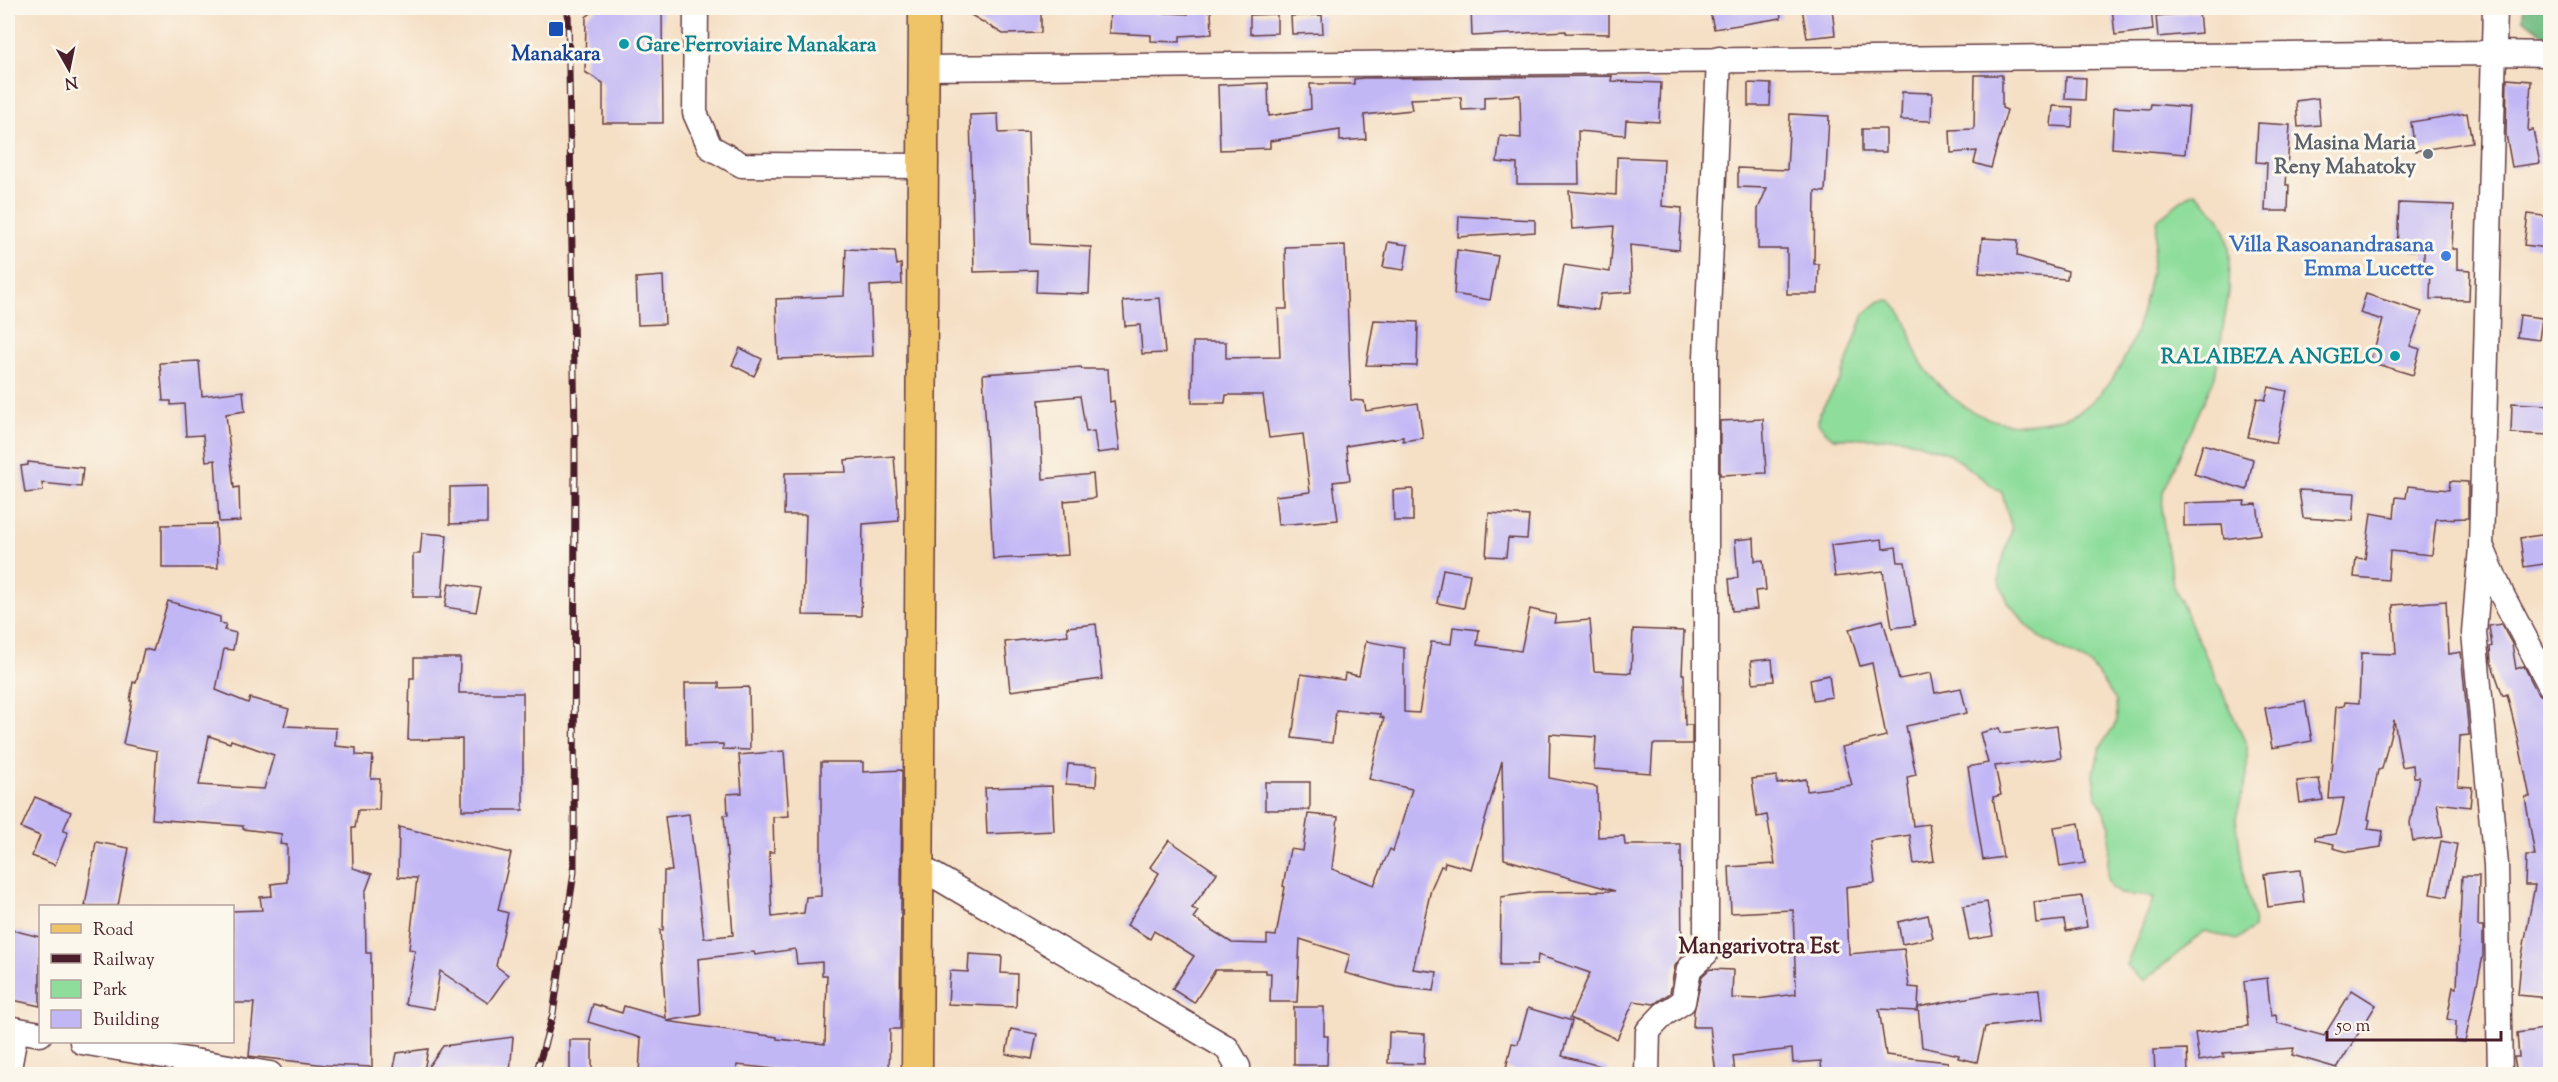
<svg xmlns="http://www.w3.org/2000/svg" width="2558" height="1082" font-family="'Sorts Mill Goudy',serif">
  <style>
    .green { fill: #8edd9b; stroke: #6c7e63; stroke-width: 1.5 }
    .forest { fill: #72bc83; stroke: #5e6e57; stroke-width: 1.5 }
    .building { fill: #c2b7f5; fill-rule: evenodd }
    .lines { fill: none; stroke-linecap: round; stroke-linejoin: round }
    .minor-casing { stroke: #643c42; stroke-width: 27 }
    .major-casing { stroke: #643c42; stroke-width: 33 }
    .minor { stroke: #fff; stroke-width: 24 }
    .major { stroke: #efc469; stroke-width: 30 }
    .rail-casing { stroke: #4a1f2b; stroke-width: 7 }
    .rail { stroke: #fbf7ec; stroke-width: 4.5; stroke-dasharray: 14; stroke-linecap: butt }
    .transit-dot { fill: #1a4fb4; stroke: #fbf7ec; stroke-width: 2 }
    .culture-dot { fill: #0f9aa8; stroke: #fbf7ec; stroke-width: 2 }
    .worship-dot { fill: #6b7280; stroke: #fbf7ec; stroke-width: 2 }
    .shop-dot { fill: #3f7fe0; stroke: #fbf7ec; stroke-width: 2 }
    .labels { text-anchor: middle; stroke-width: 6; stroke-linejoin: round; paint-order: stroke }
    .culture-label { font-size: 21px; font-weight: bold; fill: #0d838f; stroke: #fbf7ec; text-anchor: start }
    .transit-label { font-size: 21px; font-weight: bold; fill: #164399; stroke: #fbf7ec }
    .worship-label { font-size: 21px; font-weight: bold; fill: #5b616d; stroke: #fbf7ec; text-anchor: end }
    .shop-label { font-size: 21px; font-weight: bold; fill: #366cbe; stroke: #fbf7ec; text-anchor: end }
    .neighbourhood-label { font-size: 22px; font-weight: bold; fill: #4a1f2b; stroke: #fbf7ec }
  </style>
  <rect width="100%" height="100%" fill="#fbf7ec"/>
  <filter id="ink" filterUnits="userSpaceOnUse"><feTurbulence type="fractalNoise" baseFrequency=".0167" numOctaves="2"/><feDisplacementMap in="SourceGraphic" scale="12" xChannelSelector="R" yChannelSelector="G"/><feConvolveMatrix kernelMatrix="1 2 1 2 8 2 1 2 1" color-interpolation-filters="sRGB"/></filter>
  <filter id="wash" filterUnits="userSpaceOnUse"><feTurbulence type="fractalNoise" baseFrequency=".008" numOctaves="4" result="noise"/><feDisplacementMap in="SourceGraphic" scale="24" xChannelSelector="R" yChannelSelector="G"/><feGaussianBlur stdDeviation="1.35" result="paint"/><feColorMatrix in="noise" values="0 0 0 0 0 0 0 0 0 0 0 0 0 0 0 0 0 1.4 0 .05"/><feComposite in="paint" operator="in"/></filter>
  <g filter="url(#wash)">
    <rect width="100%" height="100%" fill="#f5dfc5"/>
    <path class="green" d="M2196,193l23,24 8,19 3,20 -1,36 -14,85 -52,115 -1,22 11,70 74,162v30l-11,42 8,60 10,40 -1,10 -16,12 -32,-9 -61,50 -18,-16 28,-68 -34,-3 -9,-6 -4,-9 3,-53 -14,-31 -3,-19 7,-28 17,-27 -1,-20 -25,-36 -50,-27 -14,-13 -19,-23 -9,-22 1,-11 12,-40 -10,-36 -54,-40 -47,-15h-69l-14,-15 1,-10 22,-34 23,-65 16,-13 10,-1c21,21 17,26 26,52 6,16 23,34 36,45 27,23 55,31 89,25 12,-2 28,-4 39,-11 59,-41 70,-126 78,-192l27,-21z"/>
    <path class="forest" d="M2523,8h27v32l-27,-21z"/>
    <g id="blocks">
      <g class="building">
        <path d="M598,8h64l1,115h-60v-40l-18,-11 1,-55z"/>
        <path d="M959,8h82v25l-38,1z"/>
        <path d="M1110,8h40v4l38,2v-2l23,-1 1,23 -32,2v6l-29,-1v-6l-42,-2z"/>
        <path d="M1471,8h138v26l-43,-1v-2l-94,5z"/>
        <path d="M1709,8h71l1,10 -67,11z"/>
        <path d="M1802,8h30l3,27 -28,3z"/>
        <path d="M2112,8h39l2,22 -38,5z"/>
        <path d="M2199,12l2,21 -43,4 -2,-21z"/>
        <path d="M1277,14v19l-27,1v-19z"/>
        <path d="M1322,15l1,18 -31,1 -1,-18z"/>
        <path d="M1975,75h27v33l5,2 -16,58 -17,-5 3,-12 -26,2 -1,-23 24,-1z"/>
        <path d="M1612,76l-1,5 50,2 -2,39 -33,-2 -1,15 -47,-4 1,53h-62v-20l-20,-2 3,-26 21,2 -1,-43 -36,2v12l-22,1 -1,-13 -51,2 2,11 -48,5 2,24 -26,2v-11l-70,11v7l-50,2 -2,-65 50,-2 1,33 42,-7 -1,-25h44v-5l10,-1z"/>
        <path d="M2066,77l20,1 -1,22 -20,-1z"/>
        <path d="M2507,79l24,2 -3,50 5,-1 7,33 -28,4 -6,-33z"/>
        <path d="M1748,83l23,1 -1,22h-22z"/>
        <path d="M1902,92l30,1 -1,28 -30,-1z"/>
        <path d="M2318,98l2,27 -22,2 -2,-26z"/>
        <path d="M2151,104l38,3 -4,47 -73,-6 2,-41 36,2z"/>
        <path d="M2053,106l20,1 -1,20 -21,-1z"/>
        <path d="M2467,113l5,29 -57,9 -4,-29z"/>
        <path d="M998,114l1,19 29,-1 3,112 60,3 -2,47 -53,-2 1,-22 -63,2 -4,-157z"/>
        <path d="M1790,114l39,2 -4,76 -10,-1 -1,73h5l-1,30h-31v-45h-29v-40l9,-21 -29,-1v-19l49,2z"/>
        <path d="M2258,123l32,2 -4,60h3l-1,26h-23l2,-48 -11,-1z"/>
        <rect x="1862" y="129" width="24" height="23"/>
        <path d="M1617,157l47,2 -2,47 20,2 -3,42 -49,-5 2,47 -31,2 -3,16 -40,-6 6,-39 46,7 4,-46 -42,3 -3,-38 47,4z"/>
        <path d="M2399,203l55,2 -2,44h5v20l13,1 -1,30 -39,-1 1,-34h-7v-14l-27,-1z"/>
        <path d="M2528,214l22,3 -2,31 -24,-3z"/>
        <path d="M1459,216l76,4v12l-77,5z"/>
        <path d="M1982,238l36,2 -1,16 51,15 -1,8 -88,-6z"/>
        <path d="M1388,242l20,3 -4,25 -21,-3z"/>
        <path d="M1345,245l6,155 13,1 2,10 52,-8 5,35 -20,3v-4l-57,9 4,34 -17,2 5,38 -60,5 -3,-29 35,-4 -7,-58 -34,4 -6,-43h-37l-1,8h-33l1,-61h33v16l54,-1 -2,-48h9l-2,-62z"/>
        <path d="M846,249l49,2 2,14 4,-1 1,20 -32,2 3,70 -95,3 -2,-60 68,-3z"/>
        <path d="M1457,250l41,6 -8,44 -36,-6z"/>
        <path d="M663,276l2,48 -27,1 -2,-47z"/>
        <path d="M2366,294l56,18 -12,34 10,3 -7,26 -43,-13 13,-42 -23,-7z"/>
        <path d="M1160,298l5,55 -23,1 -2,-29 -15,1 -2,-25z"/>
        <path d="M2520,315l22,3 -3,22 -22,-3z"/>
        <path d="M1374,320l44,2 -1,44 -51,-1z"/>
        <path d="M740,348l22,11 -8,17 -22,-11z"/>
        <path d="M199,361l3,35 41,-5 2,20 -19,3 8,74 5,-1 1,34 -21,1 -4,-62 -9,1 -3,-26 -17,1 -2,-32 -13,1v-4h-8l-3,-38z"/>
        <path d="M1081,367l1,2h26l2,33 4,-1 6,49 -23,3 -3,-22 -8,1 -6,-36 -41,4 4,79 50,-5 2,24 -31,3 4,54 -75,4 -10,-185z"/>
        <path d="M2269,387l18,4 -11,52 -28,-6 9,-39 8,2z"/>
        <path d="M2512,403l38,2v30l-39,-2z"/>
        <path d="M1763,419l3,54 -46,2v-54z"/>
        <path d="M2203,444l50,15 -6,31 -53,-16z"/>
        <path d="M894,456l5,65 -36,3 -2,92 -58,-1 3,-100h-22l1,-42 61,-1 -1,-12z"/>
        <path d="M28,462l55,6 -2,19 -39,-4 1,8 -18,2 -4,-27 7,-1z"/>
        <path d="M2450,481l18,1v36l-32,1 -4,36 -42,-4 -2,29 -34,-3 2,-19 9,1 6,-46 23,4 2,-20 10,1 2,-12 41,4z"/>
        <path d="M487,486v37l-37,1v-37z"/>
        <path d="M1413,489v32h-19l-1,-31z"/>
        <path d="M2299,490l56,3 -2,28 -50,-3z"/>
        <path d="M2245,501l-1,4 13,-1 4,30 -37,5 -2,-14 -38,1v-23z"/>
        <path d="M1489,513l40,3 -2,23 -19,-1 -2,19 -20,-1z"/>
        <path d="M216,524l2,44h-56v-43z"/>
        <path d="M422,533l25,2 -5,62h-29v-43h7z"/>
        <path d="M2548,534l2,29 -26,4 -4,-29z"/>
        <path d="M1754,538l1,23 8,-1 3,30 -11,1 2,18 -25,2 -3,-32 9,-1 -3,-38z"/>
        <path d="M1882,539l1,10 13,-2 2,15h7l10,63 -23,3 -9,-57 -48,6 -4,-32z"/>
        <path d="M1443,569l27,5 -6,34 -27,-5z"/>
        <path d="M449,583l32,5 -5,24 -31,-5z"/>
        <path d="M168,601l52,16v6l6,1 -2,6 12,3 -3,17 -9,-1 -8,41 32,13 2,-5 39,11 -5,17 52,2 -1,18 21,2v7l17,1 -2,23h9l-1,31h-21l-3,18h-3l1,40 19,6 -7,19 1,60h5l1,114 -46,-2 -77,-9 5,-53h-22v-92l30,-1 -2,-13 12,-1 -1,-12 16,-2v-37l-7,-1 2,-10 -39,-5v-3l-91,-7 5,-68 -34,-7 9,-43h-2l3,-19 3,1 8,-34 9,2zM209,736l21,7 1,-3 43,15 -10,34 -65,-4z"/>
        <path d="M2446,601l3,53 12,-2 8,83 -9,1 -2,50 14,1 -2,20 -33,-4 6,34 -30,4 -3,-18 9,-46h-5l-1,-12 -11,2 -8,-47 -12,49 -4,1 -10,49 2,1 -2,9 15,2 -2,16 -33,5 -15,-4 1,-4 -19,-4v-3l21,-3 3,-9 5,-27 -15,1 7,-92 8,-1 1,-4 14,1 2,-50 35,1 -3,-49z"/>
        <path d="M1530,609l26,6 -2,8 36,-3 4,51 37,2 2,-44 51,2 -2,43h2l1,51h7v19h-39l-2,29 -57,-4 2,-32 -46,-3 -1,44 48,9 1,50 26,-1 1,9h56l1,111 -7,10 -5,27 -16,11 -20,-3 -17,38 -47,-21 20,-45 -52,-18 -1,10h-37l1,-68 37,-5 77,-1 -111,-32 -2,-98 -31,108 -26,-7 -1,5 -3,-1 -10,23 -18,80 24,3 -3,19 -37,-4 -52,-14 5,-18 -50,-16 -3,63h-27l1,-29h-5v-3h-51l-21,33 -22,-14 22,-33 -40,-25 -4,8 -23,-14 32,-52 -9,-6 19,-27 48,33 -25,35 6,3 -5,7 39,25 35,1v-9l9,1 9,-49 -2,-1 7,-37 13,2 5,-37 30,3 -6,52 42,16 16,-36 3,2 19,-62 -43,-10 15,-61 -4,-1v-3l-44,-4 -4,33 -40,-5 9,-64 43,6 1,-7 14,3 7,-35 38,7v64l15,1 12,-71 20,2 2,-17 26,3 -2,15 44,6z"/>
        <path d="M1883,620l16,59 32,-6 4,20 26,-5 6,25 -61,13 10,49 -9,2 6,49 16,-2 5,37 -20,3 -4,-29 -40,6 5,42 -29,4 3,67 55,-5 5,38 10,1 -1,19 76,-14 45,-3 3,30 -57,7 -8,35 -19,-4 1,-3 -37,-8 -4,-40 -1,4 -38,-2 7,46 62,7 -1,12h-125l-1,-13 -28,2 -1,-14 -59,7 2,18h-19l-6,-47h-17l1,-16 8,-35 8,-7 23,1 -1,28 25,1 39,-5 -3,-84 -62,3 -2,-46 46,-3 -8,-49 -10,2 -5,-38 25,-3v8l29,-5 1,12 45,-6 -10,-38 44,-11 -14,-73 -12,3 -11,-37z"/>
        <path d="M1096,624l6,55 -92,12 -5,-49 63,-7 -1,-8z"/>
        <path d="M2501,624l11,20 4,25 8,-3 13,26 7,6 6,26v274l-32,-3 3,-34 14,-76h-10l1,-29h9l-10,-59h5l-12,-58 -11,-45 -4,2 -12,-34 -1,-15 2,-1 -3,-20z"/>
        <path d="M414,658h46l-1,35h64v117h-61v-71l-54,1 2,-62h4z"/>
        <path d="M1772,659l2,22 -21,2 -2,-22z"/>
        <path d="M1829,675l3,22 -19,3 -3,-21z"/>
        <path d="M685,683h34v5l30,-1 1,63 -27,-1v-5l-37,1z"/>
        <path d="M2305,701l7,40 -40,7 -7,-40z"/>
        <path d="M2057,726l4,32 -66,8 6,29 -8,2 10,60 -20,3 -15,-93 20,-4 -8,-30 19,-5 2,5z"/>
        <path d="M784,751l5,65 -16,1 1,35h-5l3,65 32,-4 2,-16 15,-1v-134h42v10l39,-2 -2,259h-10l-1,45h-67l-85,-9 -1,9h-97l2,-36 -53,-16 5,-18 29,9 2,-7 42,12 -6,-88h3l1,-59h8l-7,-54 24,-3 15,124 29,-3 -9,-120h4l-1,-21 15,-1 -3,-38zM795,949l2,15 25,-2v13h5l-2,69 -48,-5v-2l-111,-16 35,-6 -3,-56 56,-7 1,3z"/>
        <path d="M1068,764l29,2 -1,20 -30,-2z"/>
        <path d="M2319,779l4,21 -23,3 -3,-22z"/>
        <rect x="1265" y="782" width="45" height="28"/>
        <path d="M1052,786l2,45 -67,3 -2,-46z"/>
        <path d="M35,797l36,15 -8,19 5,1 -13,33 -23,-9 8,-20 -19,-8z"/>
        <path d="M2079,823l6,40 -25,4 -6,-40z"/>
        <path d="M399,827l112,26 -13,57 10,3 -12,53 12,9 -20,28 -48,-32 -6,38 -29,-5 10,-54 -6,-1 8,-71 -19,-1z"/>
        <path d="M2441,841l16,3 -10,53 -17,-3z"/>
        <path d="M96,842l33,6 -11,58h-33z"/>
        <path d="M2300,870l4,32 -36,5 -4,-33z"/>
        <path d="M2462,876h17l-1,50h5v30l-18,86 -10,-1 1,-20 -9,-2 6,-32 4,1z"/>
        <path d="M2082,896l5,31 -21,4 -2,-11 -28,3 -2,-21z"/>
        <path d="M1987,902l6,34 -24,4 -6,-34z"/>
        <path d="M1928,915l5,23 -31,6 -4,-22z"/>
        <path d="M12,930l28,7v69l-32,-7v-52z"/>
        <path d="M969,954l33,2 -1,17 16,1 -1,33 -68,-3 2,-33 18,1z"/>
        <path d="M2267,978l4,38 5,-1 1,8 47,13 28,-46 24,15 -39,63 -45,-13 2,-7 -71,5 1,4 -25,4 -4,-28 53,-7 -4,-45z"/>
        <path d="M1294,1007h30v29h4l-1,29h-33z"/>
        <path d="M1528,1008l44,13 -10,35 46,12v6h-79l-23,-6 6,-25 6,1z"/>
        <path d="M2550,1028v46h-33l-3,-17h5l-2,-24z"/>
        <path d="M1011,1029l26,5 -5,25 -26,-5z"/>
        <path d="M1389,1032l36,2 -1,30 -36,-1z"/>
        <path d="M513,1037l-3,36 -55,-4 -32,5 20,-28z"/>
        <rect x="570" y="1040" width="22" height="32"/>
        <path d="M428,1049l-4,22 -31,1 4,-19z"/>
        <path d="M2187,1049l1,25h-33l-1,-24z"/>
      </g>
    </g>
  </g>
  <g filter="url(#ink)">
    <use href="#blocks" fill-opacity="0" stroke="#643c42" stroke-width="1.5"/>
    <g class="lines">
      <defs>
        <g id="minor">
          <path d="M696,8l-1,105 15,34 32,18 182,1"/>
          <path d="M2495,8l-14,539 -7,86 22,232 4,209"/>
          <path d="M923,68l1571,-15 56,1"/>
          <path d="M2483,550l19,45 48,90"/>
          <path d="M920,867l307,181 11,19 -3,7"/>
          <path d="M8,1028l32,6"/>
          <path d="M82,1042l188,32"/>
          <path d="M8,1074l8,-44"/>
          <path d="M1647,1074l1,-43 16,-17 19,-12 6,-33 17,-16v-596l13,-298"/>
        </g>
        <path id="major" d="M917,1074l7,-1066"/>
      </defs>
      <use href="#minor" class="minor-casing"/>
      <use href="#major" class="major-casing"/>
      <use href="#minor" class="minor"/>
      <use href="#major" class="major"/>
      <defs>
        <path id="rail" d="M536,1074l17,-60 21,-142 1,-439 -7,-425"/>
      </defs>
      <use href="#rail" class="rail-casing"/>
      <use href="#rail" class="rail"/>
    </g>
  </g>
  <rect class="transit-dot" x="548" y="21" width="16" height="16" rx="3"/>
  <g class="culture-dot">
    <circle cx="624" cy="44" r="6"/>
    <circle cx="2395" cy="356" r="6"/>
  </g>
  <circle class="worship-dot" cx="2428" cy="154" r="6"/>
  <circle class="shop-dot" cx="2446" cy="256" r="6"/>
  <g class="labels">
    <g class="culture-label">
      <text x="636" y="51">Gare Ferroviaire Manakara</text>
      <text x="2383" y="363" text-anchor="end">RALAIBEZA ANGELO</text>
    </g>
    <g class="transit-label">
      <text x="556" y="60">Manakara</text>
    </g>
    <g class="worship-label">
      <text x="2416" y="149">Masina Maria<tspan x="2416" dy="24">Reny Mahatoky</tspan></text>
    </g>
    <g class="shop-label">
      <text x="2434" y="251">Villa Rasoanandrasana<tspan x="2434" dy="24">Emma Lucette</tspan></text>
    </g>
    <g class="neighbourhood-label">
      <text x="1759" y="953">Mangarivotra Est</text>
    </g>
  </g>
  <rect width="2558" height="1082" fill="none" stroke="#fbf7ec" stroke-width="30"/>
  <rect x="39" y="905" width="195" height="138" fill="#fbf7ec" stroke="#b4a19f" stroke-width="1.5"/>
  <rect x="51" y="924" width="30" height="9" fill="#efc469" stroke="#b4a19f" stroke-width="1.5"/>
  <text x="93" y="935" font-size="18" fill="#4a1f2b">Road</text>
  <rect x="51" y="954" width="30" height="9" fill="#4a1f2b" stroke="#b4a19f" stroke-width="1.5"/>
  <text x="93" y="965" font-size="18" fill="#4a1f2b">Railway</text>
  <rect x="51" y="980" width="30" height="18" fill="#8edd9b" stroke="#b4a19f" stroke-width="1.5"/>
  <text x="93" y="995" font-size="18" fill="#4a1f2b">Park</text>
  <rect x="51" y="1010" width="30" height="18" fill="#c2b7f5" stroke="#b4a19f" stroke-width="1.5"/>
  <text x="93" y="1025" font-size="18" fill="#4a1f2b">Building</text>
  <g transform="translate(69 69) rotate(171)" stroke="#fbf7ec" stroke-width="4.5" paint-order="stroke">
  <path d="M0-4.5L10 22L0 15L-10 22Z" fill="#4a1f2b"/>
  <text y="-9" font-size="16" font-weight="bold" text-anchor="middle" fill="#4a1f2b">N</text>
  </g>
  <path d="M2327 1031v9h174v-9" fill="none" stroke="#4a1f2b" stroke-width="3"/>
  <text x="2336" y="1031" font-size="18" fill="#4a1f2b" stroke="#fbf7ec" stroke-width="4.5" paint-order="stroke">50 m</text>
</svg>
